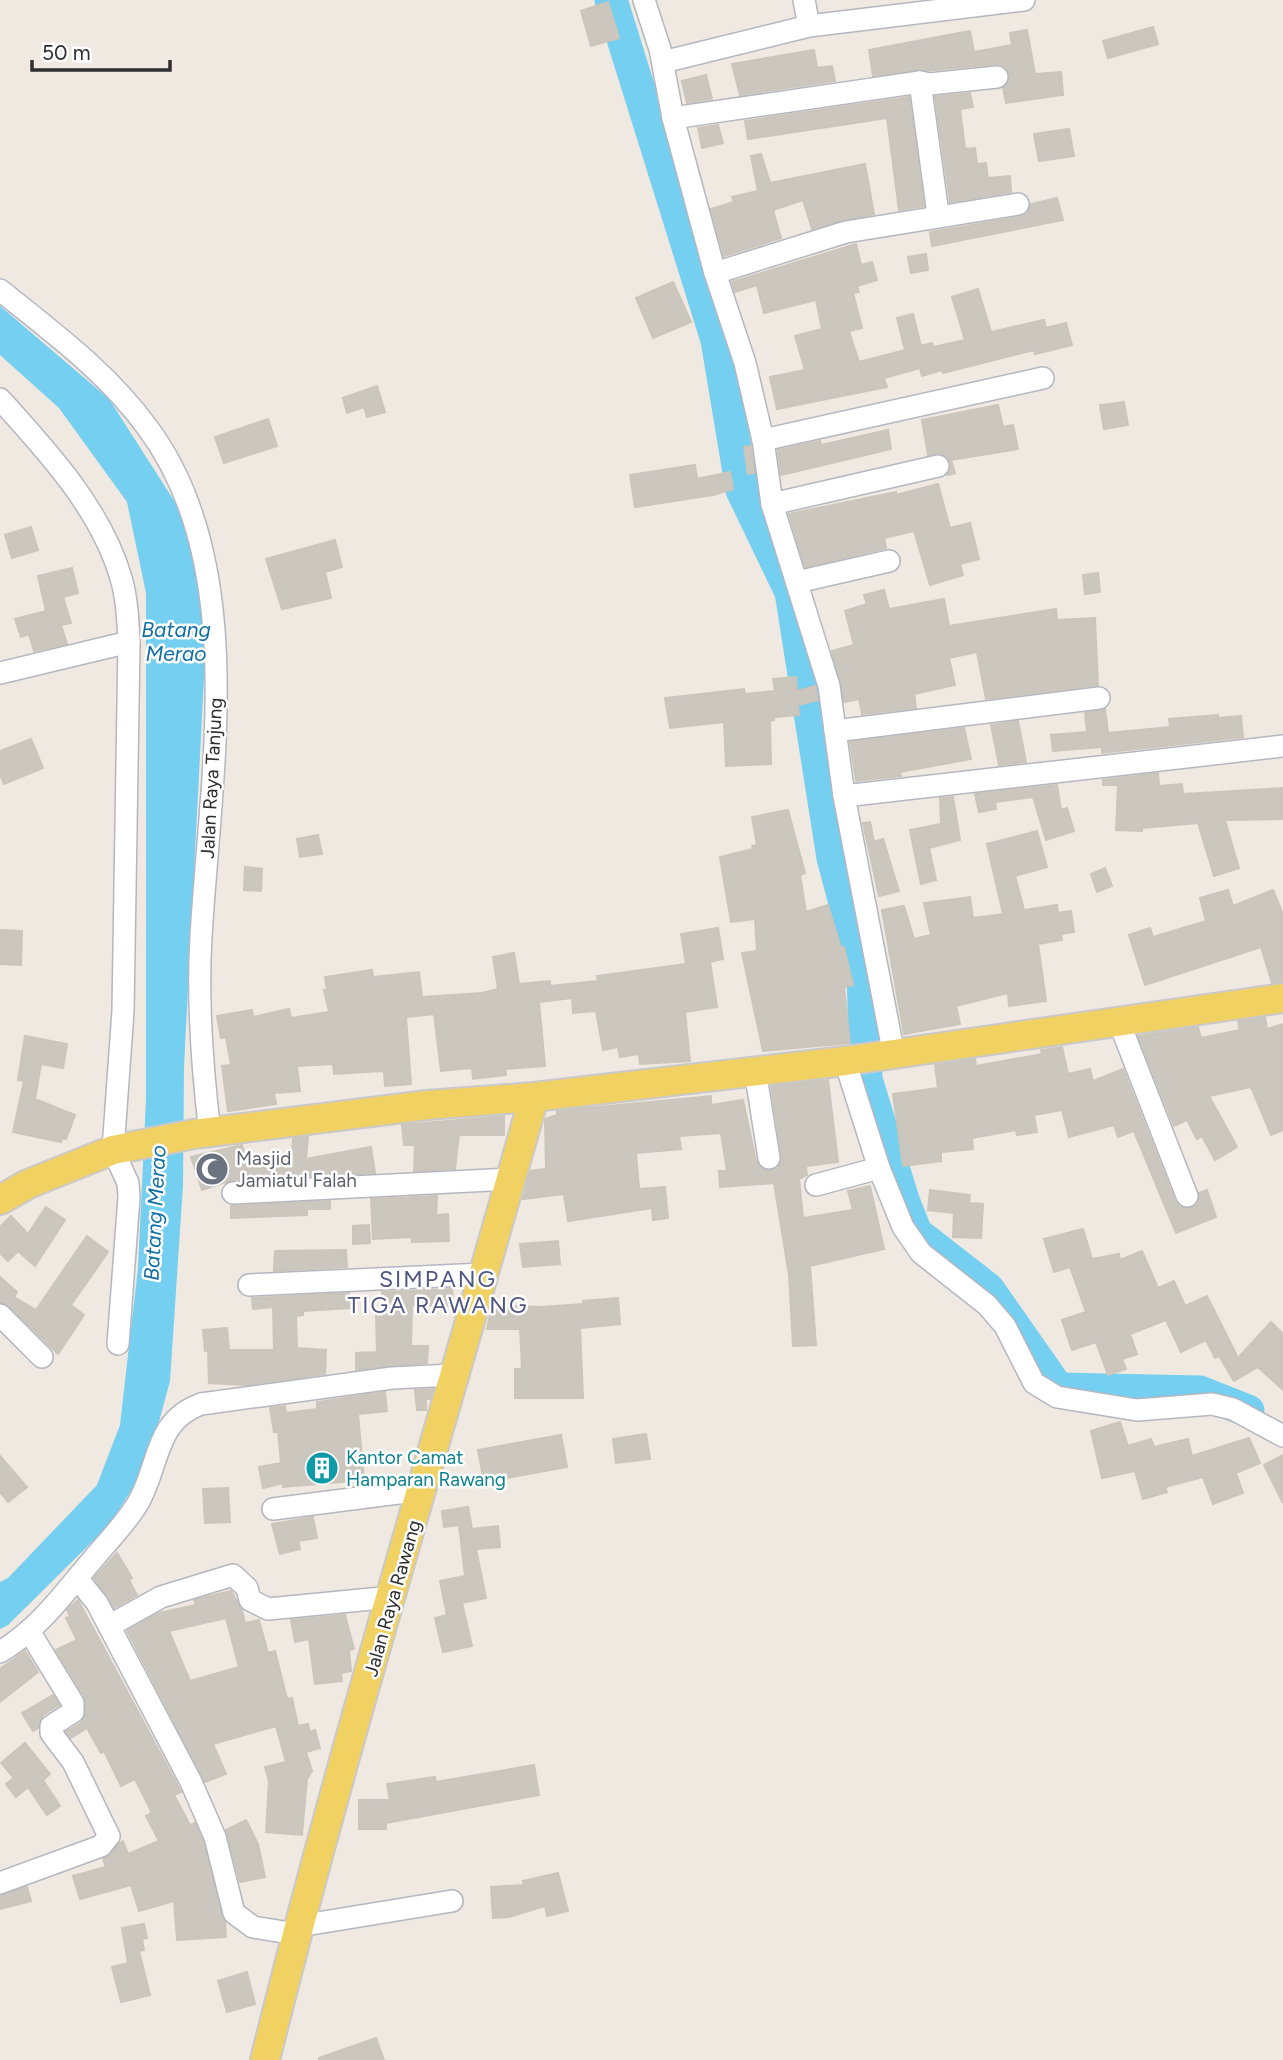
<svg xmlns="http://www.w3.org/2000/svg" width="1283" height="2060" font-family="Figtree,sans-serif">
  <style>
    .water { fill: #75cff0 }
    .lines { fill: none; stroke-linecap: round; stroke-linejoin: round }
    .river { stroke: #75cff0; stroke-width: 33 }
    .building { fill: #cbc7bf; stroke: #cbc5ba; stroke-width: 2; fill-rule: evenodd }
    .minor-casing { stroke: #b4b7c1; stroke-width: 24 }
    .major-casing { stroke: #c9c9c9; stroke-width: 32 }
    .minor { stroke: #fff; stroke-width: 21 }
    .major { stroke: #f2d163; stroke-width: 28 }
    .labels { text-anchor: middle; stroke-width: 5; stroke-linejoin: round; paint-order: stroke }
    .street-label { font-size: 19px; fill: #2e2e2e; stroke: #fff }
    .worship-label { font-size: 19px; fill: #5b616d; stroke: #fff; text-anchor: start }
    .culture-label { font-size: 19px; fill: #0d838f; stroke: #fff; text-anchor: start }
    .water-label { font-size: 21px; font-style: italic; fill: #0d6fa3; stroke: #fff }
    .quarter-label { font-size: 23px; letter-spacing: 2px; fill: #4d5680; stroke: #fff }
  </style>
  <rect width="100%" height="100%" fill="#efe9e1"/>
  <path class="water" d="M0,306l109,93 71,111 17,53 9,75 -22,429 -1,118 -13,196 -23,85 -38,59 -101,100 -8,4v-47l8,-4 89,-93 23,-60 18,-157 8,-168v-507l-19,-91 -68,-94 -59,-53z"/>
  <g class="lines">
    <path class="river" d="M611,0l106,340 25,150 49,102 42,266 30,112 3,109 37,121 13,33 72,56 70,100 142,3 48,19"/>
  </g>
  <g class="building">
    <path d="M608,2l11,36 -28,8 -10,-35z"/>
    <path d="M1153,27l5,17 -50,14 -5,-17z"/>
    <path d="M1027,30l8,44 26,-2 2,23 -57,8 -3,-15 7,-13 -3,-6 -11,-5 -123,12 -4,-26 101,-19 4,21 38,-7 -2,-12z"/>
    <path d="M814,50l3,18 15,-2 3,15 -95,14 -8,-31z"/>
    <path d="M706,75l6,24 -25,4 -5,-22z"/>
    <path d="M970,93l3,14 -13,2 5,40 10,-1 2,16 9,-1 2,15 22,-2 1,16 -61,10 -15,-105z"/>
    <path d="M909,97l15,109 -25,4 -12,-92 -139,21 -3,-18z"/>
    <path d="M718,125l5,18 -21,5 -4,-20z"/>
    <path d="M1069,129l5,27 -35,5 -5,-27z"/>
    <path d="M761,154l9,29 95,-19 9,50 -62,15 -9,-29 -30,10 8,28 -57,18 -13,-47 23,-7 -2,-5 26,-6 -7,-35z"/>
    <path d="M1057,198l6,22 -131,26 -2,-14 90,-15 7,-3 4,-10z"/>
    <path d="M856,244l5,21 11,-3 5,18 -20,6 2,6 -6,1 9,35 -13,3 10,31 46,-12 -8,-32 16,-4 8,32 11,-3 1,4 32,-7 -13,-43 26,-8 13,43 53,-12 2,8 20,-5 6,22 -37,9 -1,-4 -91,23 -1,-3 -20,6 -2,-8 -36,10 3,9 -110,22 -7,-32 35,-7 -10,-34 27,-7 -6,-29 -52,13 -7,-28 -22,7 -3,-10z"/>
    <path d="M926,254l2,16 -17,3 -3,-16z"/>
    <path d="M673,282l18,40 -38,16 -17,-40z"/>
    <path d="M377,386l8,26 -18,5 -3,-10 -17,6 -4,-15z"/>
    <path d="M1124,402l4,23 -24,4 -4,-24z"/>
    <path d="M998,405l5,22 10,-2 5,24 -67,11 4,13 -7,2 3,-11 -4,-7 -6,-4 -13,2 -6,-35z"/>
    <path d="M268,419l9,27 -53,17 -9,-26z"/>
    <path d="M888,430l3,19 -110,26 -3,-25 42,-9 1,4z"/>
    <path d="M751,446l3,27 -6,1 -4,-27z"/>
    <path d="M695,465l2,14 33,-7 3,17 -20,6 -78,12 -5,-32z"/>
    <path d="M938,484l12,44 20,-5 9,36 -19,5 3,11 -33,10 -16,-54 -30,7 2,10 -81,19 -16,-53 107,-22v3z"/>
    <path d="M31,527l7,23 -26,8 -7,-23z"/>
    <path d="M335,540l7,27 -17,5 6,26 -49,11 -16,-50z"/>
    <path d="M72,568l6,25 -15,4 8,26 -10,2 6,19 -33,7 -5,-17 -8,3 -6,-18 31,-8 -8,-35z"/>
    <path d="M1098,573l2,19 -15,2 -2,-19z"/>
    <path d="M884,590l5,19 55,-10 5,27 107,-17 1,11 38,-2 3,67 -112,14 -9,-47 -28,6 6,27 -41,9 2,14 -54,6 -3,-15 -15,3 -12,-51 22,-6 -9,-34 22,-7 -3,-9z"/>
    <path d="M796,677l1,14 18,-5 3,14 -20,5 1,10 -25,2v3l-4,1 1,43 -45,2 -2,-44 -54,6 -5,-30 79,-9 1,5 30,-3 -2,-12z"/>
    <path d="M1105,709l3,24 62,-6 -1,-8 49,-4v3l23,-2 2,21 -141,16v-6l-49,4 -2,-16 36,-3 -2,-19z"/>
    <path d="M1018,721l8,41 -27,3 -8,-40z"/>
    <path d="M964,728l7,31 -71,13 1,4 -45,5 -6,-39z"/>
    <path d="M31,739l12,29 -39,16 -4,-10v-23z"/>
    <path d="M1158,773l1,13 23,-2 1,10 100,-6v31l-58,1 14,48 -25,8 -16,-53 -56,5v3l-26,-1 2,-45h-15v-5z"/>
    <path d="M1057,785l4,25 6,-2 7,23 -28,9 -13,-43 -38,5 1,7 -17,3 -4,-18z"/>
    <path d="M953,797l7,43 -31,8 7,32 -15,4 -11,-54 31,-6 -1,-26z"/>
    <path d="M788,810l17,63 -5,2 6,37 22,-7 13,43 3,-1 9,38 -9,2 6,56 -87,8 -21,-98 15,-2 -2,-32 -24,3 -11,-65 33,-8 -1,-3 5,-1 -5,-28z"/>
    <path d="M870,822l4,20 9,-3 16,52 -20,5 -16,-73z"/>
    <path d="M1037,831l10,36 -32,9 9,34 33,-5 1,8 13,-2 3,21 -13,2 1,6 -24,4 8,57 -37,5 -1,-13 -52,13 4,18 -56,10 -22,-124 22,-4 10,33 17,-4 -7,-32 46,-6 3,21 30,-4 -16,-70z"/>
    <path d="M318,835l4,19 -22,3 -3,-18z"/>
    <path d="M245,867l17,2 -1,22 -17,-1z"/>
    <path d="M1105,868l7,18 -15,6 -6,-18z"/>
    <path d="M1228,890l5,16 40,-16 10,24v68l-11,1 -11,-36 -116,38 -16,-50 21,-7 3,9 53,-16 -6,-23z"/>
    <path d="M718,928l5,31 -13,3 7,45 -32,5 5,49 -50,3 -1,-10 -19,3 -2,-10 -15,3 -7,-39 -23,2 -1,-15 -33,4 6,64 -40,3 1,6 -33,4 -1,-11 -31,3 -7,-57 -28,3 5,67 -26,2 -1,-15 -50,3 -1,-10 -36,2 3,25 -26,2 2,11 -48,7 -6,-45 9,-1 -5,-28 -5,1 -4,-22 35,-6 1,7 36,-8 2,9 38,-6 -5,-22h3l-2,-13 47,-7 1,7 46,-5 3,25 60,-4 16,-4 -5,-32 21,-4 5,31 31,-3v5l48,-5 -1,-5 89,-12 -5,-30z"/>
    <path d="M0,930l22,1 -1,34 -21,-1z"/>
    <path d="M1265,1017l2,12 16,-5v106l-12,5 -20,-48 -42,9 28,51 -22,13 -13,-24 -5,3 -10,-19 -13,6 -36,-90 60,-9 3,11 39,-8 -2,-9z"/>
    <path d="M25,1036l42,8 -4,24 -22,-4 -6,35 40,16 -9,24 -4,-1 -1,4 -48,-10 11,-51 -6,-1z"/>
    <path d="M1062,1047l6,27 22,-5 3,12 30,-12 52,132 4,6 12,1 7,-4 1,-11 8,-3 9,27 -40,16 -42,-102 -16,6 -4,-12 -45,12 -7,-27 -28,5 3,17 -20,3 -1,-5 -44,8 1,11 -32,3v9l-38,5 -10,-72 45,-6 -3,-23 40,-6 1,7 66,-12 -1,-4z"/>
    <path d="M828,1080l10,82 -32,4 1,9 -8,4 4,39 50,-8 -5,-19 22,-5 14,63 -74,17 6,79 -23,1 -4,-71 -15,-92 -54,4 -1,-16h8l-6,-38 -42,3 2,13 -45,4 3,36 26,-2 3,31 -15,2 -1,-12 -84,13 -4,-27 -41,5 7,-28 16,-2 -1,-50 12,-4v-4l154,-15v9l32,-5 13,61 8,9 6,1 8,-3 4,-11 -11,-71z"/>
    <path d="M504,1116v19h-45l-4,34 -41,2 1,-26h-11l-2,-20z"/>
    <path d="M308,1137l-2,22 65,-12 4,26 -143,7 -30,10 -11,-33 51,-12 4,16 46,-3 1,-20z"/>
    <path d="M930,1190l40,5 -1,8 14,1 -2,34 -28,-1 1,-24 -26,-3z"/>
    <path d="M437,1196l-1,19 12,-1 1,27 -37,1v-5l-39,2 -2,-40z"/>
    <path d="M330,1201v8h-23v6l-76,3v-12z"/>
    <path d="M46,1207l19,13 -30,46 -17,-15 -10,10 -8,-8v-26l11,-11 17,18z"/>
    <path d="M369,1225l1,18 -17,1v-18z"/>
    <path d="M1083,1229l9,30 27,-5 1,6 22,-9 16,37 16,-7 11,25 22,-10 31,62 33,-36 12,12v56l-25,-23 -24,14 -15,-25 -4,2 -9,-18 -25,12 -15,-32 -36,14 7,20 -15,5 4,10 -18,6 -12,-33 -24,8 -10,-30 24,-8 -16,-45 -16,5 -10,-33z"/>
    <path d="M87,1236l21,16 -37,53 13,10 -26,39 -49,-48 -9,-4v-25l17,15 -3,5 22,13z"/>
    <path d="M558,1241l2,23 -37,3 -3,-23z"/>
    <path d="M346,1250l1,17 -73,4 1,-20z"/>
    <path d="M452,1289l1,17 -41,-1 -1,41h17l-1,17 -71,7v-17l21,-1 -1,-40h7l-1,-20z"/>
    <path d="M349,1293l1,15 -47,3v4l-7,1 1,32 29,2 -1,24 -78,11 -38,-2 -1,-33 -3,1 -2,-21 24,-2 2,22h45l-1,-43 -20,2 -1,-11z"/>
    <path d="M618,1298l2,26 -40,4 3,70h-68v-29h7l-2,-40h-33l5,-24 49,2 43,-3 -1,-3z"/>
    <path d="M433,1389l-3,10h-4v11h-9l-2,-20z"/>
    <path d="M385,1392l2,19 -29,3 6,66 -81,7v-4l-20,5 -4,-21 22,-4 -3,-31h-4l-4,-24 15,-2 1,7 31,-4v-7z"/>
    <path d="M1120,1422l8,24 23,-7 3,8 34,-8 4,17 57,-18 11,25 -24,10 7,20 -30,11 -10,-27 -38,10 2,5 -24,7 -8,-28 -33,7 -11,-47z"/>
    <path d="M646,1434l4,25 -34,4 -3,-24z"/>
    <path d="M561,1435l6,32 -83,15 -6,-32z"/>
    <path d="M1283,1455v48l-19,-38z"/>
    <path d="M0,1456l27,31 -19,15 -8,-10z"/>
    <path d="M228,1488l2,34 -25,1 -2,-34z"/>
    <path d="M468,1507l4,22 26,-3 2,21 -24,2 10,49 -24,5 10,43 -29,6 -8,-34 12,-3 -7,-34 25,-5 -6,-51 -15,2 -2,-16z"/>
    <path d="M313,1517l4,21 -19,3 2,8 -20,5 -8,-30z"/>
    <path d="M117,1553l15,25 -3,2 8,15 -23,13 -20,-30z"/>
    <path d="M231,1591l11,19 3,13 14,-3 9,33 7,-2 12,48 5,-1 6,28 10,-2 2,8 5,-2 5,18 -14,4 6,19 -5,8 -5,56 -36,-3 3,-51 -4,-14 21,-5 -10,-36 -63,18 13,30 -21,8 -78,-151 32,-18 37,-8 -2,-5zM226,1618l13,49 -49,14 -21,-50z"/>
    <path d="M78,1600l101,188 2,4 -7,3 16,30 5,-2 8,19 22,80 1,15 -49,3 -3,-39 -35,10 -8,-26 -51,14 -7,-23 33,-9 -3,-8 17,-16 3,-2 5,13 31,-13 -13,-25 6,-3 -17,-34 -14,7 -17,-35 -3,2 -14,-25 -16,10 -5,-6 15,-9 5,-11 -2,-16 -28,-46 21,-10 -11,-22 4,-2 -3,-6z"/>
    <path d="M345,1615l9,34 -5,1 2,21 -10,2 1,8 -27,3 -6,-45 -14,3 -4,-22z"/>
    <path d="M25,1651l13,21 -38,30v-33z"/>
    <path d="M53,1695l6,10 -16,10 -5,13 -5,3 -11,-18z"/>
    <path d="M25,1743l25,31 -7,6 17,26 -13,9 -19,-28 -12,10 -10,-13 8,-6 -13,-15z"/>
    <path d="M534,1765l5,30 -153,28v6h-27v-29h31l-3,-16 48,-7 1,5z"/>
    <path d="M246,1820l12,24 7,33 -25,5 -14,-52z"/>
    <path d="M558,1873l10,38 -21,5 -2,-10 -36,11 -16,1 -2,-31 33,-2 -1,-4z"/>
    <path d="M27,1887l4,14 -31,8v-13z"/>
    <path d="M144,1924l3,14 -5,1 2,11 -5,1 11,44 -29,7 -9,-35 16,-4 -6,-35z"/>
    <path d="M247,1972l8,32 -28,8 -9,-31z"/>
    <path d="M376,2038l8,22h-65v-2z"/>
  </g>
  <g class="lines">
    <defs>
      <g id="minor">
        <path d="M644,0l16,49 13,69 42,155 30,90 18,77 9,64 57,182 15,110 50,259"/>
        <path d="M804,0l5,26"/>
        <path d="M663,62l146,-36 215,-26"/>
        <path d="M673,118l247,-36"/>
        <path d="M938,214l-18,-132 10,2 67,-7"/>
        <path d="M715,273l131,-41 172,-28"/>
        <path d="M0,290c52,42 107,82 147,137 103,137 63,350 54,510 -4,66 1,130 9,196"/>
        <path d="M0,399c47,52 101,110 121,179 6,20 7,43 8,64l-6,369 -10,139 15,33 1,14 -11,147"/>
        <path d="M763,440l280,-62"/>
        <path d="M772,504l166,-38"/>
        <path d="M797,582l92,-21"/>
        <path d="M0,673l129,-31"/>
        <path d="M835,731l264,-33"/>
        <path d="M844,796l439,-50"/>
        <path d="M1119,1022l68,174"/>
        <path d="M845,1061l34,107 24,59 18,26 66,52 18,21 29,57 23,14 80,13 75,-6 21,5 50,27"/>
        <path d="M755,1070l14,88"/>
        <path d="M816,1185l63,-17"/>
        <path d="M233,1193l278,-14"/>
        <path d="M249,1285l234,-11"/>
        <path d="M0,1315l42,42"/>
        <path d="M273,1509l149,-19"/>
        <path d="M77,1578l20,25 94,179 24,55 19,76 19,14 43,7"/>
        <path d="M109,1626l52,-29 72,-22 14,13 3,12 18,9 124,-12"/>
        <path d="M0,1652c39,-23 65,-60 94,-94 15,-18 32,-35 44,-55 22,-38 16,-82 63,-99l191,-26 60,-3"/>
        <path d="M0,1883l101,-37 8,-10 -36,-74 -22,-29v-7l22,-14v-9l-44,-72"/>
        <path d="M299,1926l153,-25"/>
      </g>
      <g id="major">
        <path d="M0,1200l28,-16 85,-34 81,-16 233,-29 107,-8 311,-36 438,-63"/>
        <path d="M265,2060c80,-323 179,-642 269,-963"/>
      </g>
    </defs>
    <use href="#minor" class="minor-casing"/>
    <use href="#major" class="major-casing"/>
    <use href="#minor" class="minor"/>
    <use href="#major" class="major"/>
  </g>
  <defs>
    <symbol id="mosque-disc" viewBox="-11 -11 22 22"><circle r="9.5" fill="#6b7280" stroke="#fff"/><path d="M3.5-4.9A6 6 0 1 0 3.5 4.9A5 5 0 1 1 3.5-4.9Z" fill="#fff"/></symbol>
    <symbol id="building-disc" viewBox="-11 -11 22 22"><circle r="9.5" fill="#0f9aa8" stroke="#fff"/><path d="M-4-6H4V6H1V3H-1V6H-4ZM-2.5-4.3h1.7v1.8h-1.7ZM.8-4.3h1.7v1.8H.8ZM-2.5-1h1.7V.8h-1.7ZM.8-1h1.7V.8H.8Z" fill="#fff"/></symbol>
  </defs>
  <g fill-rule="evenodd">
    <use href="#mosque-disc" x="193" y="1150" width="38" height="38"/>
    <use href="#building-disc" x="303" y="1449" width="38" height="38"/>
  </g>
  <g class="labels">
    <g class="street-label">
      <text transform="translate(211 778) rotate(-87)" y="7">Jalan Raya Tanjung</text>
      <text transform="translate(392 1598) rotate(-74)" y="7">Jalan Raya Rawang</text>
    </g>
    <g class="worship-label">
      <text x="236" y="1165">Masjid<tspan x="236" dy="22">Jamiatul Falah</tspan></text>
    </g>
    <g class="culture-label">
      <text x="346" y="1464">Kantor Camat<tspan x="346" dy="22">Hamparan Rawang</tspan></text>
    </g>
    <g class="water-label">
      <text x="176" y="637">Batang<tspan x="176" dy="24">Merao</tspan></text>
      <text transform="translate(155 1213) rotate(-87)" y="7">Batang Merao</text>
    </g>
    <g class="quarter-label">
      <text x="438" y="1287">SIMPANG<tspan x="438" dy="26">TIGA RAWANG</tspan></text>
    </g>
  </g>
  <path d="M32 60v10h138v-10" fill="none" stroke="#2e2e2e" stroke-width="3.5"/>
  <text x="42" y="60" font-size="21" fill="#2e2e2e" stroke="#ffffff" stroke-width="5" paint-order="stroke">50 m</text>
</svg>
